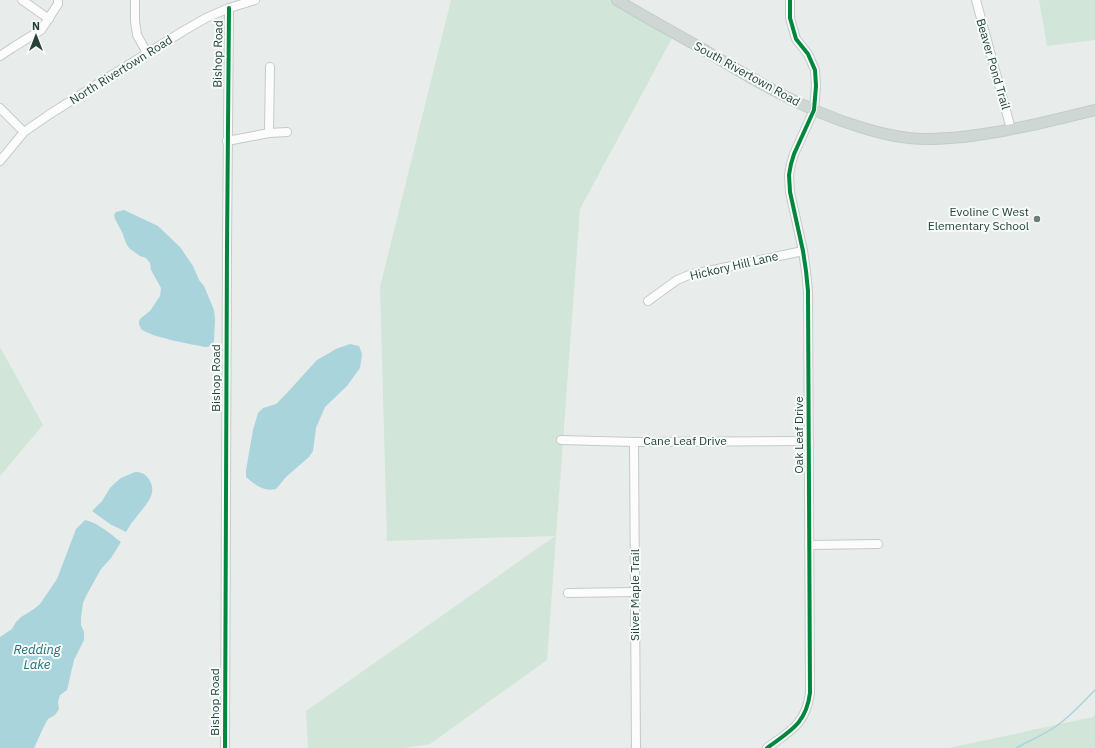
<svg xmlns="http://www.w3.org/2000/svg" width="1095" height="748" font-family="'IBM Plex Sans',sans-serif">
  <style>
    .green { fill: #d1e6d8 }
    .water { fill: #a9d4db }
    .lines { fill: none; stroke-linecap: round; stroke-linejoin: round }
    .stream { stroke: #a9d4db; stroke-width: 1.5 }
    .minor-casing { stroke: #c5cac8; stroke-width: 10 }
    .major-casing { stroke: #c3ccc9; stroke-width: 12 }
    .minor { stroke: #fcfcfc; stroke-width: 8 }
    .major { stroke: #cfd7d5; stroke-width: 10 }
    .cycleway-casing { stroke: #f7fbf9; stroke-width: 6 }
    .cycleway { stroke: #00873e; stroke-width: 4 }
    .poi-dot { fill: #697e78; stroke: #f7fbf9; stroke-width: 1.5 }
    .labels { text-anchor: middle; stroke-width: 4; stroke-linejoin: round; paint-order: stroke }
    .street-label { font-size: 12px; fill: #24423a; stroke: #f7fbf9 }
    .poi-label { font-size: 12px; fill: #24423a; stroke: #f7fbf9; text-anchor: end }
    .water-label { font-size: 13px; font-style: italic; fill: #1c6f80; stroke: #f7fbf9 }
  </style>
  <rect width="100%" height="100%" fill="#e8edeb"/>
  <g class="green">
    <path d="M451,0h165l61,29 -97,180 -33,451 -117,84 -25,4h-97l-2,-37 249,-175 -168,5 -7,-254z"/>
    <path d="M1039,0h56v40l-48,6z"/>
    <path d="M0,347l43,78 -43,51z"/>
    <path d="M1095,714v34h-146l144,-31z"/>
  </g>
  <g class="water">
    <path d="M124,210l34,16 22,21 13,19 6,14 5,6 10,24 1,9 -1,22 -3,5 -5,1c-16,-3 -53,-9 -65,-18l-2,-5v-3l2,-3 9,-7 10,-15 1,-8 -10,-18 -1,-7 -4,-5 -6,-2 -11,-8 -3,-5 -4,-11 -7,-13 -1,-4 2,-3z"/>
    <path d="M350,344l9,2 3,8 -2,14 -13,18 -22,21 -9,21 -3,23 -4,6 -23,20 -10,12c-12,3 -22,-5 -30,-12v-7l7,-40 5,-17 5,-5 13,-4 10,-10 31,-34 19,-11z"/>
    <path d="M135,472c7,0 11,2 15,9 8,15 -7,26 -15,38 -4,4 -6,8 -9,13l-16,-8 -18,-13 10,-10 8,-13 5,-5 6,-5z"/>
    <path d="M85,520c14,3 25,14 36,22l-10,16 -10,11 -15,27 -3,7 -2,15v7l3,7v8l-10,20 -7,30 -7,5 -2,7 1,7 -4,6 -7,4 -4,7 -10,22h-34v-111l12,-8 4,-7 5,-5 13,-8 6,-5 17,-25 19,-50z"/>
  </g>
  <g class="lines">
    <path class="stream" d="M1016,748c13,-7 27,-13 39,-21 15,-10 27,-24 40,-37"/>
    <defs>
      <g id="minor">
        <path d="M22,0l27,19"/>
        <path d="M135,0v21l2,14 10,18"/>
        <path d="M976,0l35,129"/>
        <path d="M0,56l12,-8 29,-18 17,-26v-4"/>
        <path d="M0,108l24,24"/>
        <path d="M269,133l1,-66"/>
        <path d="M227,141l42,-8 18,-1"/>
        <path d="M0,161l24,-29 26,-18 54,-34 81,-50 21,-12 23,-10 26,-8"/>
        <path d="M648,301l29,-21 12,-5 114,-24"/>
        <path d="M561,440l73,2 175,-1"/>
        <path d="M634,442l2,306"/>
        <path d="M809,545l69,-1"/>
        <path d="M568,593l67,-1"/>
        <path d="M225,748l2,-501 2,-239"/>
        <path d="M767,748c23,-17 39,-24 43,-55l-2,-402 -2,-20 -3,-20 -13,-59 -1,-17 2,-11 3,-10 20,-44 2,-24 -1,-16 -7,-16 -12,-15 -6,-21v-18"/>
      </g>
      <path id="major" d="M617,0c28,17 56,32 84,48 51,31 102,62 159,79 22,7 43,12 66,12 54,0 116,-16 169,-29"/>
    </defs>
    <use href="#minor" class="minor-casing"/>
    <use href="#major" class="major-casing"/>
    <use href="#minor" class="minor"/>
    <use href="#major" class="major"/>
    <defs>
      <g id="cycleway">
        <path d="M225,748l2,-501 2,-239"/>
        <path d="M767,748c23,-17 39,-24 43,-55l-2,-402 -2,-20 -3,-20 -13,-59 -1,-17 2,-11 3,-10 20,-44 2,-24 -1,-16 -7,-16 -12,-15 -6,-21v-18"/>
      </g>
    </defs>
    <use href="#cycleway" class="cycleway-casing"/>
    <use href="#cycleway" class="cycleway"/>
  </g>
  <circle class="poi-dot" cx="1037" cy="219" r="4"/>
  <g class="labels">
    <g class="street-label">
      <text transform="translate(218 54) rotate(-89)" y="4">Bishop Road</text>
      <text transform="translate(993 64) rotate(74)" y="4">Beaver Pond Trail</text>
      <text transform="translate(121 70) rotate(-32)" y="4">North Rivertown Road</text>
      <text transform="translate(747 74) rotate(29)" y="4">South Rivertown Road</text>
      <text transform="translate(734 266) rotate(-13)" y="4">Hickory Hill Lane</text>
      <text transform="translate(216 378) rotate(-90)" y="4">Bishop Road</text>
      <text transform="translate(799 435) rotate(-90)" y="4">Oak Leaf Drive</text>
      <text x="685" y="445">Cane Leaf Drive</text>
      <text transform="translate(635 595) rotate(-90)" y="4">Silver Maple Trail</text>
      <text transform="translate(215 702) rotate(-90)" y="4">Bishop Road</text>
    </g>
    <g class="poi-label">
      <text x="1029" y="216">Evoline C West<tspan x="1029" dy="14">Elementary School</tspan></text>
    </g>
    <g class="water-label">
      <text x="37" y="654">Redding<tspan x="37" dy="15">Lake</tspan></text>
    </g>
  </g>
  <g transform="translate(36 36)" stroke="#f7fbf9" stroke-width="3" paint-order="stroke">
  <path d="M0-3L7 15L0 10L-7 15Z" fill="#24423a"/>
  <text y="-6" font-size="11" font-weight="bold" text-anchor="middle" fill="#24423a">N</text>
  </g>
</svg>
